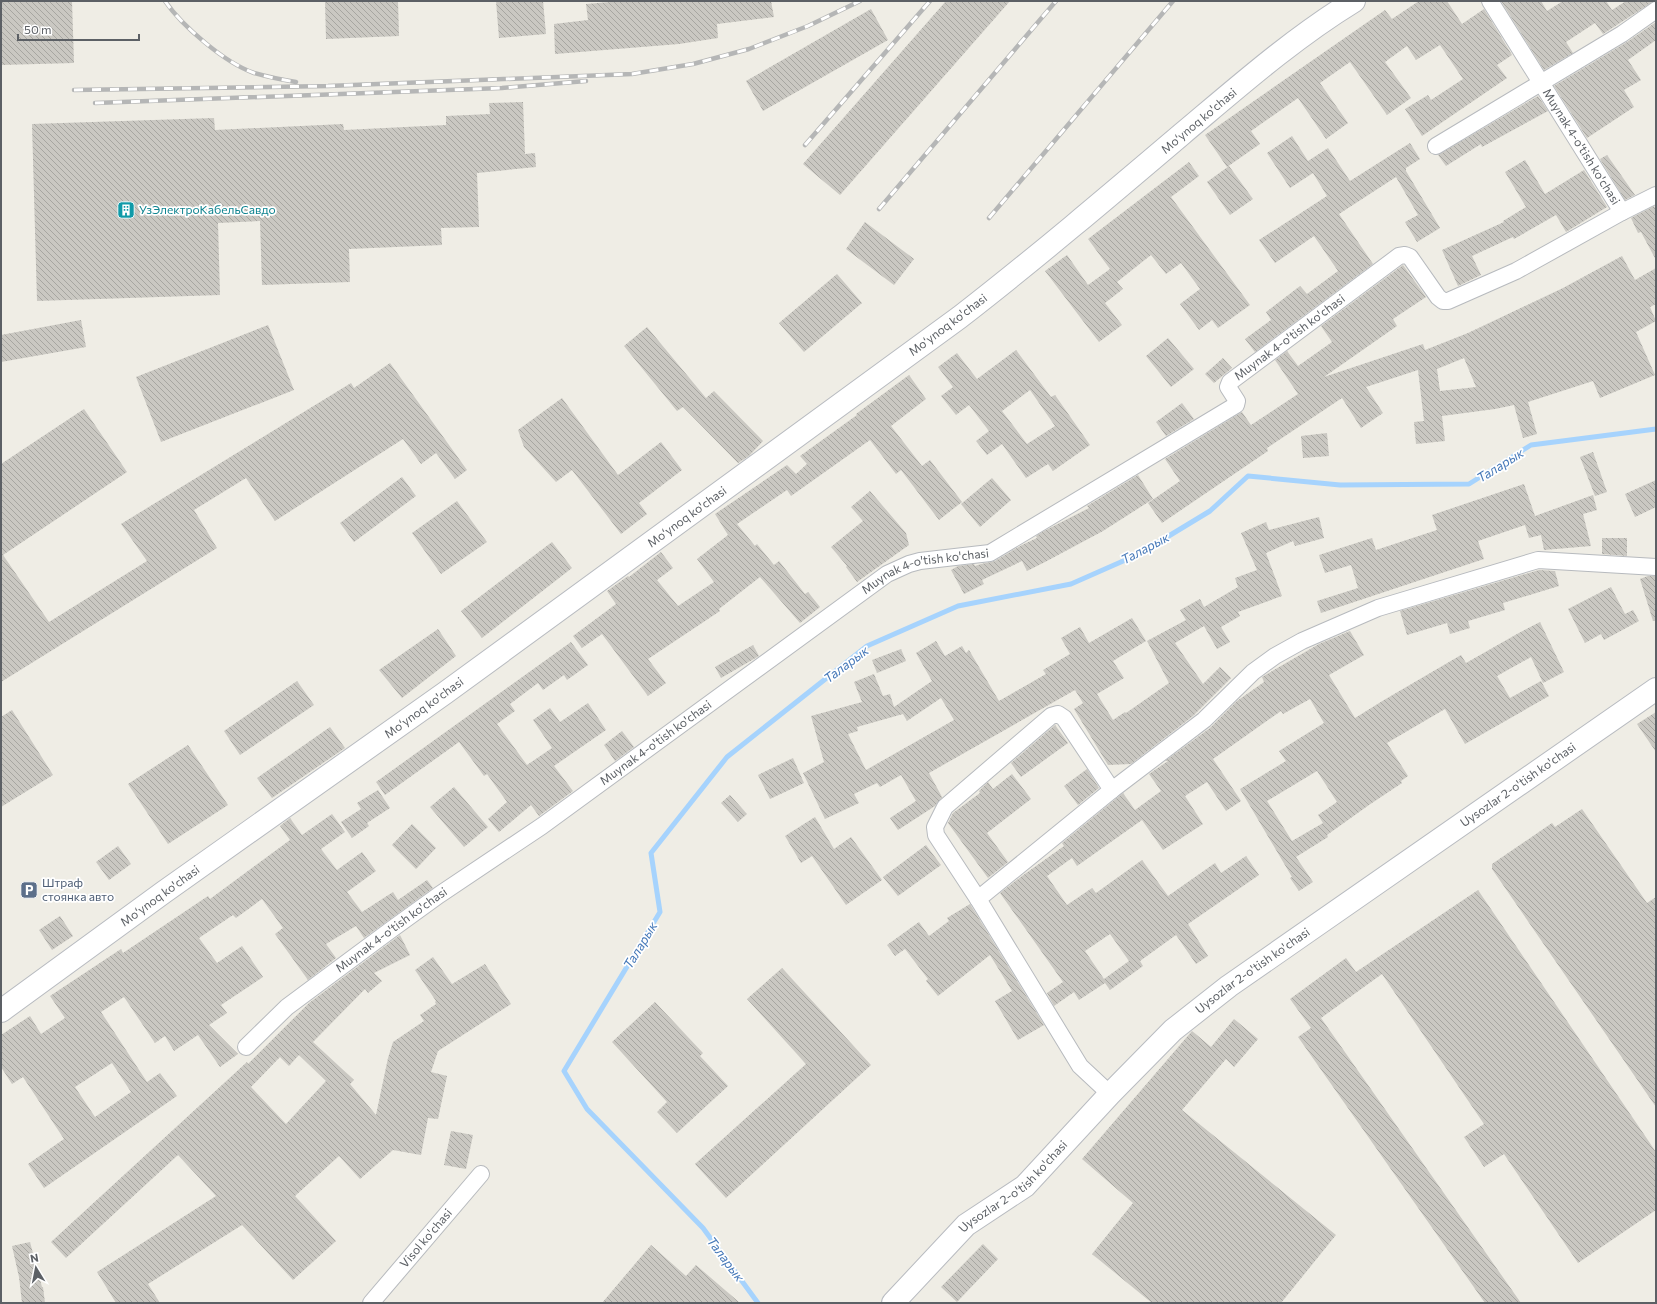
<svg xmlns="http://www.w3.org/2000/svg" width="1657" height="1304" font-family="Commissioner,sans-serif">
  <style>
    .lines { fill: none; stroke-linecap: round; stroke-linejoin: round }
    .stream { stroke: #a6d3fd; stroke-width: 5 }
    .building { fill: url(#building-back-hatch); fill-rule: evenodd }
    .street-casing { stroke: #b7babe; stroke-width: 18 }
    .secondary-casing { stroke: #b8bbc0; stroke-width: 24 }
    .street { stroke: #fff; stroke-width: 16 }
    .secondary { stroke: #fff; stroke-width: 22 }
    .rail-casing { stroke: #b5b6b6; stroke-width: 4.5 }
    .rail { stroke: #fff; stroke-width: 3; stroke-dasharray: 9; stroke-linecap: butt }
    .labels { text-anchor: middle; stroke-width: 3.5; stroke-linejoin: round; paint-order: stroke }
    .street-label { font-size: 12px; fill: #5c6065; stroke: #fff }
    .culture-label { font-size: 12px; fill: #0d838f; stroke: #fff; text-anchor: start }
    .service-label { font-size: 12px; fill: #4e5e75; stroke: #fff; text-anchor: start }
    .water-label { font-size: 13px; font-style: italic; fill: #4578b8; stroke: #fff }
  </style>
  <defs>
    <pattern id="building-back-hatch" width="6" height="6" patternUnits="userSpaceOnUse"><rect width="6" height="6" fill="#cac8c2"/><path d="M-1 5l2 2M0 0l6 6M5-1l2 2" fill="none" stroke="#a7a6a1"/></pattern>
  </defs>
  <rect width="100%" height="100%" fill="#efede5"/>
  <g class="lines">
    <path class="stream" d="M758,1303l-55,-75 -116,-119 -23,-38 96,-159 -9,-59 76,-96 140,-111 91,-40 113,-22 68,-30 71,-43 38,-35 92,9 129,-1 62,-39 125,-16"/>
  </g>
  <g class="building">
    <path d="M1,1h71l2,62 -73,2z"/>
    <path d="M325,1h73l1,35 -73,3z"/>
    <path d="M496,1h47l3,33 -47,4z"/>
    <path d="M622,1h149l3,16 -57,7 1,14 -39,6 -124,10 -1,-30 34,-4 -2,-16z"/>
    <path d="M946,1h64l-170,194 -37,-31z"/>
    <path d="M1419,1h28l15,23 22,-15 28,46 -15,10 10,13 -85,58 -17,-27 23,-14 3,5 32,-21 -23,-34 -24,15 -9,-14 -22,16 26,36 -24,17 -37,-53 -30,21 28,40 -22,16 -28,-41 -47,33 9,13 -33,23 -22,-32 180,-125 7,9z"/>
    <path d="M1501,1h40l6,10 16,-10h43l6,9 14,-9h28l-51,33 -8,-11 -29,19 7,11 -29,17z"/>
    <path d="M871,9l17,31 -125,71 -17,-30z"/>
    <path d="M1656,22v18l-28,20 13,20 -17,10 10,17 -47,31 -33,-52 73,-44z"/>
    <path d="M1538,96l10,15 -66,36 -1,-3 -35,22 -8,-11z"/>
    <path d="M523,102l2,52 10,-1 1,14 -59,6 2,54 -38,1 1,17 -93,4 1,33 -88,3 -2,-64 -42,2 2,72 -183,6 -5,-177 182,-6 1,12 128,-6 1,6 102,-5v-9l44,-2 -1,-11z"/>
    <path d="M1292,136l16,25 20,-13 22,33 60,-38 10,16 -14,9v3l34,57 -23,14 -12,-20 13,-7 -22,-38 -57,37 34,50 -118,88 -10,-13 26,-19 -5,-8 34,-26 7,8 31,-23 -24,-35 -39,27 -16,-23 68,-44 -14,-23 -23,15 -23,-35z"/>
    <path d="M1607,155l28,40 -10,5 -25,-41z"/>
    <path d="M1525,160l20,34 39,-24 23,37 -41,25 -10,-17 -42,24 -1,-2 -41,19 9,19 -23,11 -16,-36 62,-28 -1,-1 23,-14 -21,-35z"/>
    <path d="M1189,162l10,14 -28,21 79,108 -32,23 -6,-8 -13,10 -19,-26 20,-15 -19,-26 -15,11 -15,-19 -34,27 6,7 -18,14 17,22 -23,17 -54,-71 22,-16 21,30 22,-16 -22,-30z"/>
    <path d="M1229,166l24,33 -23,16 -23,-33z"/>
    <path d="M1654,206l2,4v50l-15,-28 -3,1 -7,-15z"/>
    <path d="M865,222l49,37 -20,26 -48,-36z"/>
    <path d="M1622,256l13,24 21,-12v36l-6,3 6,14 -20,11 19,43 -55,23 -7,-17 -65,21 9,32 -14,4 -9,-33 -19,4 -53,7 3,25 -29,3 -2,-22 10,-1 -6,-51 -52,17 17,26 -22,15 -19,-30 -75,50 1,3 -106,72 -14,-20 32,-22 -15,-22 77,-47 9,13 47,-31 -23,-34 12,-9 11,15 34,-24 -11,-16 82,-61 23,32 -33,22 4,7 -73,51 99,-33 2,6 43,-17 95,-45zM1464,358l12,29 -36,4 -3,-22z"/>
    <path d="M837,274l25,29 -58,49 -25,-29z"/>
    <path d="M81,320l5,27 -85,15v-27z"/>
    <path d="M268,325l26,65 -133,52 -25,-65z"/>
    <path d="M647,327l59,71 8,-7 49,50 -14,15 -11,7 -55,-56 -6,4 -53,-65z"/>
    <path d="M1168,338l26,31 -23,18 -25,-31z"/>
    <path d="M1016,350l35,47 4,-2 35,50 -37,26 -5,-7 -22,14 -24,-34 -15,11 -11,-14 13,-10 -20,-26 -13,10 -15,-19 12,-9 -15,-20 19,-14 20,26zM1030,390l25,36 -28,18 -25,-33z"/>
    <path d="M1223,358l9,10 -18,15 -9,-9z"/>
    <path d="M390,363l77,107 -12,9 -19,-26 -15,11 -18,-25 -128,82 -29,-43 -52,32 23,38 -216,134v-218l83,-55 43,63 -124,83 46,67 98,-61 -26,-37 230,-141 3,5z"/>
    <path d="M909,375l17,24 -35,27 31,40 8,-6 32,42 -23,18 -38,-50 -5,4 -26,-34 -79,56 -4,-6 -50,34 18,22 2,-2 17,21 5,-4 26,33 3,-2 12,15 -20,16 -40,-46 -41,32 1,2 -72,48 18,24 -18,13 -46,-62 -20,14 -9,-12 43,-32 -9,-13 21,-15 1,1 32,-25 12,16 -16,12 21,26 36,-24 -17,-23 31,-24 -13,-21 72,-49 9,9 11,-10 -7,-8 57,-41 -1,-1z"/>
    <path d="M562,398l56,77 43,-33 21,28 -43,33 8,11 -26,20 -49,-64 -16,12 -32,-35 -6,-17z"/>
    <path d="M1182,403l12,16 -28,17 -10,-14z"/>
    <path d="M1327,433l2,23 -26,2 -2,-22z"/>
    <path d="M1593,452l14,40 -12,4 -15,-39z"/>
    <path d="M1138,475l15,24 -50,32 -58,31 -18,9 -5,-10 -40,19 2,4 -20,10 -13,-24 7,-4 16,-2 1,2 6,-2 14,-3 27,-16 15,-7 -1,-2 8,-5 45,-23 -2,-2z"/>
    <path d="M402,477l14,19 -62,46 -14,-19z"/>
    <path d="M992,478l19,22 -31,27 -19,-23z"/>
    <path d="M1656,480v27l-21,10 -10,-23z"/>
    <path d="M1524,484l11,32 58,-21 4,15 -14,4 8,32 -47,4 -3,-15 -12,3 -4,-13 -47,16 6,18 -163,54 -4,-12 41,-13 -7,-23 -26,8 -6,-18 53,-17 4,12 61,-20 -5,-15z"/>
    <path d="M870,491l36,42 3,12 -52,37 -11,-15 1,-1 -16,-19 32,-26 -12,-14z"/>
    <path d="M457,501l30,41 -46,32 -29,-41z"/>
    <path d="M1319,517l5,21 -29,8 -2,-5 -27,12 16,43 -44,16 2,4 -19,11 9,15 -13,7 -13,-23 -29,17 28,41 17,-17 11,11 -38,38 -62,48 -23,1 -34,-56 9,-6 -8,-13 -146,83 13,24 -7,9 -37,24 -8,-12 26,-17 -15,-26 -21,12 -3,-4 -23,11 5,9 -34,16 -22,-46 21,-11 -13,-46 51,-14 -8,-20 20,-8 9,22 7,-2 4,13 38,-26 -16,-28 20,-12 9,15 17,-10 4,7 3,-3 30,51 47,-27 -3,-4 27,-16 -9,-16 19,-11 9,16 43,-25 14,23 -33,20 11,17 -27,16 16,26 12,-8 1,1 43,-30 -22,-42 39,-21 -6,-10 20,-11 4,8 34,-20 -3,-9 22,-8 -16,-37 25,-11 3,8zM941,698l13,22 -88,50 -18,-36 10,-3 -1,-4 46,-13 4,7z"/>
    <path d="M1602,538h25v18l-25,-2z"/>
    <path d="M552,542l20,26 -90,70 -21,-27z"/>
    <path d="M1539,570l16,1 4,15 -56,17 2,7 -37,11 2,7 -20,6 -3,-11 -40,12 -7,-24z"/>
    <path d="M1648,576h8v45h-3l-13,-42z"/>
    <path d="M1611,587l14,27 8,-4 6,11 -35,19 -3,-6 -16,9 -17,-34z"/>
    <path d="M1540,622l24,50 -21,11 -12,-26 -34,19 13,22 31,-17 8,15 -84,48 -20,-35 -58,34 21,33 -7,5 1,2 -33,22 -42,30 1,2 -32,20 17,25 -14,9 -9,-13 2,-1 -52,-88 46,-28 -7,-10 45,-28 -14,-24 -27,15 -2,-3 -68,48 28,42 -15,10 -19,-29 -22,14 18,28 -40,26 -21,-30 -65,46 -5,-8 -25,18 20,29 25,-17 4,5 46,-33 26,36 47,-33 6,10 25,-17 13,19 -71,49 20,32 -12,8 -20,-29 -36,26 3,5 -33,24 -5,-7 -26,17 -5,-8 -20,14 -7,-13 16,-11 -63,-89 22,-17 42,-30 -2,-3 61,-50 12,17 26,-19 -12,-17 19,-13h-3l45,-33 27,-27 27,-19 -2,-5 57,-33 31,-13 14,24 -35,20 26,43 29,-18 77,-45 5,8 51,-29zM1317,771l20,31 -19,13 5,8 -31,18 -25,-40zM1110,934l19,27 -25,18 -19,-28z"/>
    <path d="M438,629l18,27 -54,42 -23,-28z"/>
    <path d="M571,642l17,23 -21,15 -3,-5 -21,15 -5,-7 -28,21 5,7 -18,13 30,41 25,-17 -19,-28 17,-12 10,14 28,-19 18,27 -52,36 19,25 -34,25 -8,-11 -32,27 -11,-13 19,-17 -20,-28 -3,2 -25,-34 -74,53 -9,-13z"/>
    <path d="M753,645l6,11 -38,22 -6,-11z"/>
    <path d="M901,649l5,12 -29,12 -5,-13z"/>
    <path d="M297,681l17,24 -74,50 -16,-24z"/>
    <path d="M12,710l41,65 -52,32v-90z"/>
    <path d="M1656,712v40l-19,-28z"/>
    <path d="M1055,725l13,18 -47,34 -10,-14z"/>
    <path d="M330,727l15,21 -73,50 -15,-20z"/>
    <path d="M622,731l12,16 -19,14 -11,-16z"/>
    <path d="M188,745l40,60 -60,39 -40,-60z"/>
    <path d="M793,758l11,25 -34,16 -12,-24z"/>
    <path d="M1087,769l12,19 -21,17 -14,-19z"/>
    <path d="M1012,774l19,25 -44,34 21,29 -20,16 -40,-55 5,-10 27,-20 -1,-2 9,-9 5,7z"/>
    <path d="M454,787l34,40 -24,20 -34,-40z"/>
    <path d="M378,790l12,18 -23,15 2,3 -17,12 -11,-16 20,-13 -4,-6z"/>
    <path d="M730,795l17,19 -9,8 -17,-19z"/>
    <path d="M1582,809l65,94 9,-6v210l-164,-238v-5l60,-41 3,4z"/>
    <path d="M332,814l13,18 -24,17 16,21 25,-18 14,19 -29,21 15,20 31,-20 5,8 29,-20 6,8 -69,50 -8,-12 -30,18 10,14 -28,22 -33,-46 8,-6 -21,-29 -26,19 -3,-3 -34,23 18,25 25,-17 21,31 -42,28 6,8 -18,12 29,29 -18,13 -22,-32 -24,16 -9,-15 -10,7 -31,-46 -23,15 46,70 13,-9 17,23 -133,92 -16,-24 36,-25 -41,-62 -11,7 -11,-17v-32l29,-19 11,18 24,-16 -15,-22 71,-47 2,4 85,-57 2,3 80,-59 -10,-14 10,-8 12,17zM112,1063l19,29 -36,25 -20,-30z"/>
    <path d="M815,817l19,32 17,-12 31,43 -36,25 -34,-49 -11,7 -16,-27z"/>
    <path d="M412,824l24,24 -20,21 -24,-24z"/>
    <path d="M926,845l15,20 -43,31 -15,-19z"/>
    <path d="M118,846l13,18 -22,16 -13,-18z"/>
    <path d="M1478,890l178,262v58l-78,53 -74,-109 -20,13 -20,-30 20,-13 -102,-150 -61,44 200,285h-36l-187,-266 13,-9 -21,-29 56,-41 10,14z"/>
    <path d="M970,904l74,121 -26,15 -23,-39 17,-10 -22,-36 -52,41 -12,-15 2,-2 -23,-30 -10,7 -8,-11 32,-23 10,14 20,-15 -2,-3z"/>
    <path d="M60,916l13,20 -21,14 -13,-20z"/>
    <path d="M400,935l10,20 -36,18 8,8 -14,12 -3,-4 -52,53 41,38 -4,4 26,31 12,-57 5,-16 31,-21 -4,-6 16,-11 -1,-2 1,-1 -21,-31 18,-13 19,27 33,-20 26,40 -73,47 -7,21 16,4 -9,43 -10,-1 -7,37 -28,-5 -33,29 -21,-23 -44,40 41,45 -43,39 -51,-55 -94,59 12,19h-44l-19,-31 119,-76 -38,-41 -112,103 -15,-16 196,-180 1,2 61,-61zM299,1055l27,26 -40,43 -35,-37 29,-30 9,9z"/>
    <path d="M782,968l89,97 -145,133 -31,-34 111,-100 -59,-65z"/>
    <path d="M655,1002l48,51 -3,3 28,30 -51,47 -20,-21 10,-10 -55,-60z"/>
    <path d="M1234,1019l24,20 -24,28 -8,-8 -44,51 154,125 -55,68h-129l-60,-49 41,-51 -51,-44 110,-128 19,16z"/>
    <path d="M451,1131l22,4 -7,34 -22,-4z"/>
    <path d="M30,1242l12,45h1l2,16h-23l-3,-26 -7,-31z"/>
    <path d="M983,1244l15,15 -41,43 -16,-15z"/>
    <path d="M651,1245l35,31 10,-11 44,38h-138z"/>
  </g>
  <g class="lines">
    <defs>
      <g id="street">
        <path id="s1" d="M1490,1l132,211"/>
        <path d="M1436,146l186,-112 34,-24"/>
        <path d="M978,899l-42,-64 -1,-8 10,-20 106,-91 7,-2 6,4 48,72"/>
        <path id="s2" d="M246,1047l41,-40 105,-78 47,-34 103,-69 345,-252 22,-10 11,-3 70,-8 246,-148 1,-4 -9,-14 2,-5 169,-126 6,-1 5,2 28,40 5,4h5l68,-30 106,-59 34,-17"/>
        <path d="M1110,1094l-30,-28 -102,-167 134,-109 92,-70 49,-48 22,-16 27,-15 76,-33 160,-48 118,7"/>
        <path id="s3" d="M371,1303l110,-129"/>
      </g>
      <g id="secondary">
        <path d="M1,1011l163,-119 281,-199 515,-376c76,-59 149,-121 222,-183 56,-47 110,-95 172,-133"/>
        <path id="s4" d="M893,1303l73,-78 59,-39 85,-92 63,-64 56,-44 427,-297"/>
      </g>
    </defs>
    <use href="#street" class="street-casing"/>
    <use href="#secondary" class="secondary-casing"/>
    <use href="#street" class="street"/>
    <use href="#secondary" class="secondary"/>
    <defs>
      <g id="rail">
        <path d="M165,1c17,25 60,62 89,72 14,4 29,7 42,9"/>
        <path d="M74,90l254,-4 304,-12 61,-10 56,-15 59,-23 52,-25"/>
        <path d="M95,103l407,-15 84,-7"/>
        <path d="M805,145l125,-144"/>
        <path d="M879,209l177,-208"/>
        <path d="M989,218l184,-217"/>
      </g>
    </defs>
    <use href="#rail" class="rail-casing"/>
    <use href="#rail" class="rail"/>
  </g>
  <defs>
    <symbol id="building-square" viewBox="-11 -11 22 22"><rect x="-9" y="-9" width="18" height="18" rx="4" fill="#0f9aa8" stroke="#fff"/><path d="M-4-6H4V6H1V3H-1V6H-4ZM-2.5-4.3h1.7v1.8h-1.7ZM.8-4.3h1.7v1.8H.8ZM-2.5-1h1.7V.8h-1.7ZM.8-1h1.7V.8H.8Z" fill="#fff"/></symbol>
    <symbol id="parking-square" viewBox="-11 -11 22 22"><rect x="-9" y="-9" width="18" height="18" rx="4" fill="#5c6f8a" stroke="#fff"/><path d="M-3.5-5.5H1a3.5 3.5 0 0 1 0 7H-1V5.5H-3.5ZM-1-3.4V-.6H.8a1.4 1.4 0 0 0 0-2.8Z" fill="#fff"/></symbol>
  </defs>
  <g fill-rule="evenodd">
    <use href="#building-square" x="116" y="200" width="20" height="20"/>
    <use href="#parking-square" x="19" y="880" width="20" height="20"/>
  </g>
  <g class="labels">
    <g class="street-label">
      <text transform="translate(1199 121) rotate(-40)" y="4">Moʻynoq ko'chasi</text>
      <text dy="4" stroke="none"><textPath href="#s1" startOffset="172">Muynak 4-o'tish ko'chasi</textPath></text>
      <text transform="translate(948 325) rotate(-37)" y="4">Moʻynoq ko'chasi</text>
      <text dy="4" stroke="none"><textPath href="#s2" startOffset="1291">Muynak 4-o'tish ko'chasi</textPath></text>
      <text transform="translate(687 517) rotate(-36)" y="4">Moʻynoq ko'chasi</text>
      <text dy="4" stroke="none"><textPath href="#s2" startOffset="835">Muynak 4-o'tish ko'chasi</textPath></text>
      <text transform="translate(424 708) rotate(-36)" y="4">Moʻynoq ko'chasi</text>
      <text dy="4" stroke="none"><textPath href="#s2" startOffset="511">Muynak 4-o'tish ko'chasi</textPath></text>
      <text dy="4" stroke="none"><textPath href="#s4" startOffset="816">Uysozlar 2-o'tish ko'chasi</textPath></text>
      <text transform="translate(160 896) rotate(-36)" y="4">Moʻynoq ko'chasi</text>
      <text dy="4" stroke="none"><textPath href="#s2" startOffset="187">Muynak 4-o'tish ko'chasi</textPath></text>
      <text dy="4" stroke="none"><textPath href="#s4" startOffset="492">Uysozlar 2-o'tish ko'chasi</textPath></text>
      <text dy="4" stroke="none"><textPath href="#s4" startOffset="168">Uysozlar 2-o'tish ko'chasi</textPath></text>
      <text dy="4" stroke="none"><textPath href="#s3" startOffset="85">Visol ko'chasi</textPath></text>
    </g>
    <g class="culture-label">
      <text x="139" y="214">УзЭлектроКабельСавдо</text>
    </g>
    <g class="service-label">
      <text x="42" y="887">Штраф<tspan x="42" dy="14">стоянка авто</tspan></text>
    </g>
    <g class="water-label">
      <text transform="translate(1500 465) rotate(-32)" y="5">Таларык</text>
      <text transform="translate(1145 548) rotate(-28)" y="5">Таларык</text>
      <text transform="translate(846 664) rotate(-37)" y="5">Таларык</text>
      <text transform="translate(640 945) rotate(-59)" y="5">Таларык</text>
      <text transform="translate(726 1259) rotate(53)" y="5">Таларык</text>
    </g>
  </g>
  <rect width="1657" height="1304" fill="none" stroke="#5c6065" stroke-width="4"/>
  <g transform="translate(36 1268) rotate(350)" stroke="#ffffff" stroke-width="3" paint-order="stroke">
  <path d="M0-3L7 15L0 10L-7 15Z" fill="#5c6065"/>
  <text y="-6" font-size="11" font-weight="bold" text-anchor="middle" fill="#5c6065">N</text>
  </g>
  <path d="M18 34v6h121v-6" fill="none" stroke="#5c6065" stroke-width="2"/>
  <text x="24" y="34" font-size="12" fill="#5c6065" stroke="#ffffff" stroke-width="3" paint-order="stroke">50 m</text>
</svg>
